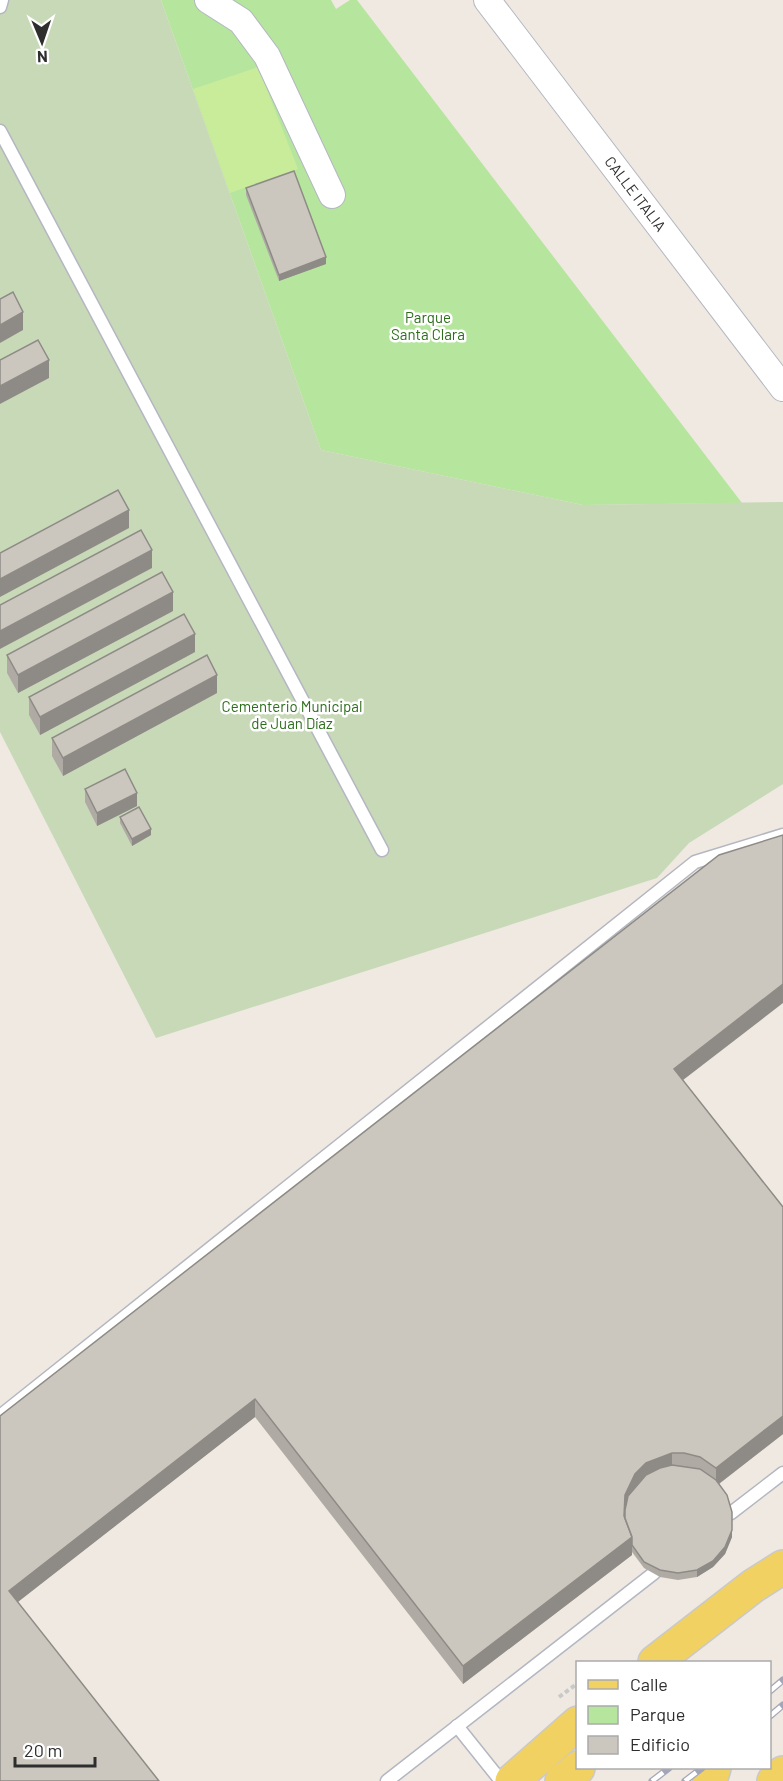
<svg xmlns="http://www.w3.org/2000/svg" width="783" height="1781" font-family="Barlow,sans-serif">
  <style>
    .green { fill: #b6e59e }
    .cemetery { fill: #c8d9b8 }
    .pitch { fill: #c9ec9a }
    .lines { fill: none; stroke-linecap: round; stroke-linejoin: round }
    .service-casing { stroke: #b4b7c1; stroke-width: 15 }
    .minor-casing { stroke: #b4b7c1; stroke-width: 28 }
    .primary-casing { stroke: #c9c9c9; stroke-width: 36 }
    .path { stroke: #c9c9c9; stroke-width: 4; stroke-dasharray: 4.5 3; stroke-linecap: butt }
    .service { stroke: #fff; stroke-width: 12 }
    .minor { stroke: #fff; stroke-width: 26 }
    .primary { stroke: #f2d163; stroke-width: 33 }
    .rail-casing { stroke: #a3a6b8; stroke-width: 7 }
    .rail { stroke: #fff; stroke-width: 4.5; stroke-dasharray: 14; stroke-linecap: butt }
    .wall { fill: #afaba4 }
    .shaded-wall { fill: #8e8b86 }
    .building { fill: #cbc7bf; stroke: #8e8b86; stroke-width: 1.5 }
    .labels { text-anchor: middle; stroke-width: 5; stroke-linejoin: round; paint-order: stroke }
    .street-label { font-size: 15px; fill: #2e2e2e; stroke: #fff }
    .park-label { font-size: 15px; fill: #2c6e1b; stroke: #fff }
  </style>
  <rect width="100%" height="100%" fill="#efe9e1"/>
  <path class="green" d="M161,0h170l5,9 14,-9h7l385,503 -159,2 -262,-55z"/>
  <path class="cemetery" d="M0,0h161l160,450 262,55 200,-3v282l-94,59 -32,35 -501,160 -156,-306z"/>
  <path class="pitch" d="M258,67l40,102 -68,24 -37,-104z"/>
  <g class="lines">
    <defs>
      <g id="service">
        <path d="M0,7l2,-7"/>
        <path d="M0,131l382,719"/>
        <path d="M0,1416l695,-554 88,-27"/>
        <path d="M731,1513l52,-40"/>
        <path d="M457,1726l44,55"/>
        <path d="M387,1781l267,-208"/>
      </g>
      <g id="minor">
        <path d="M208,0l33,21 26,35 65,139"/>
        <path id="s1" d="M487,0l296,388"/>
      </g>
      <g id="primary">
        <path d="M655,1662l98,-76 30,-19"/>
        <path d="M512,1781l66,-58"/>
        <path d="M562,1781l16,-13"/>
        <path d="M710,1781l4,-13"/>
        <path d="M774,1781l9,-8"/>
      </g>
    </defs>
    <use href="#service" class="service-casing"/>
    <use href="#minor" class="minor-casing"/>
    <use href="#primary" class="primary-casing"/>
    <path class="path" d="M559,1697l19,-14"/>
    <use href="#service" class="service"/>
    <use href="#minor" class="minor"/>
    <use href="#primary" class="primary"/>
    <defs>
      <g id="rail">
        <path d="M770,1691l13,-11"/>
        <path d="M770,1716l13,-11"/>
        <path d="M652,1781l17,-13"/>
        <path d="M685,1781l17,-13"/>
      </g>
    </defs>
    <use href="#rail" class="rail-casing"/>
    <use href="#rail" class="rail"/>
  </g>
  <g class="wall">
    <path d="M246,188l80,76 -47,17 -33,-86z"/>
    <path d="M173,611l-155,82 -11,-20v-18z"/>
    <path d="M195,652l-155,83 -11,-20v-18z"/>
    <path d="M217,693l-154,83 -11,-20v-18z"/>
    <path d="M85,789l52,17 -40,20 -12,-24z"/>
    <path d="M120,817l31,18 -19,11 -12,-23z"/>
    <path d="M683,1080l100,127v227l-64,50 13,53 -7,17 -12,13 -16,10 -19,3 -18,-3 -16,-9 -12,-16v3l-169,129 -208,-267 -238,185 -17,179v-365z"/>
  </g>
  <g class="shaded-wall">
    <path d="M326,257v7l-47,17v-6z"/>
    <path d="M23,312v18l-23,13v-18z"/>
    <path d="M49,360v18l-49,26v-18z"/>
    <path d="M129,510v18l-129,69v-18z"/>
    <path d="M152,550v18l-152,81v-18z"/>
    <path d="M173,592v19l-155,82v-18z"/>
    <path d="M195,634v18l-155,83v-18z"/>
    <path d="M217,675v18l-154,83v-18z"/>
    <path d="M137,793v13l-40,20v-13z"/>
    <path d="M151,829v6l-19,11v-7z"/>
    <path d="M783,984v19l-109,84v-18z"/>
    <path d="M255,1399v18l-246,192v-18z"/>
    <path d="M783,1416v18l-67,52v-18z"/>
    <path d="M672,1453v18l-48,63 1,-39 10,-21 11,-11z"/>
    <path d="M732,1512v25l-7,17 -12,13 -16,10v-7z"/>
    <path d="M632,1537v18l-169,129v-18z"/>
  </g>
  <g class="building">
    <path d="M294,171l32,86 -47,18 -33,-87z"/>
    <path d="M13,292l10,20 -23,13v-26z"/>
    <path d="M38,340l11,20 -49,26v-26z"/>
    <path d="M118,490l11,20 -129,69v-26z"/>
    <path d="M141,530l11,20 -152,81v-26z"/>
    <path d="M162,572l11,20 -155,83 -11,-20z"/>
    <path d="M184,614l11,20 -155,83 -11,-20z"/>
    <path d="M207,655l10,20 -154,83 -11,-20z"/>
    <path d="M125,769l12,24 -40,20 -12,-24z"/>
    <path d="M139,807l12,22 -19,10 -12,-22z"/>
    <path d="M783,835v149l-109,85 109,138v209l-67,52 -16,-11 -16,-4h-12l-26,10 -11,11 -10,21 -1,21 8,21 -169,129 -208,-267 -246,192 150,190h-159v-365l719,-561z"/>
    <path d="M672,1465l28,4 16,11 11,15 5,17v18l-7,17 -12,14 -16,9 -19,3 -18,-3 -16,-8 -12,-17v-8l-7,-19v-8l3,-14 18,-21 14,-7z"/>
  </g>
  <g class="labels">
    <g class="street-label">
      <text dy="5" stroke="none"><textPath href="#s1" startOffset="244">CALLE ITALIA</textPath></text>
    </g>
    <g class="park-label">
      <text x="428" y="323">Parque<tspan x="428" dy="17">Santa Clara</tspan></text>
      <text x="292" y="712">Cementerio Municipal<tspan x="292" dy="17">de Juan Díaz</tspan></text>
    </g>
  </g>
  <rect x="576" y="1661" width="195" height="108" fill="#ffffff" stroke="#ababab" stroke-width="1.5"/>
  <rect x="588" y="1680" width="30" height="9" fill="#f2d163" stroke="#ababab" stroke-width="1.5"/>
  <text x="630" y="1691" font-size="18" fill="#2e2e2e">Calle</text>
  <rect x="588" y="1706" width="30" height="18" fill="#b6e59e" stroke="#ababab" stroke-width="1.5"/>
  <text x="630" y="1721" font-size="18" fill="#2e2e2e">Parque</text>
  <rect x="588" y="1736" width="30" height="18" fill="#cbc7bf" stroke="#ababab" stroke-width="1.5"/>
  <text x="630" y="1751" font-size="18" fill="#2e2e2e">Edificio</text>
  <g transform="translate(42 42) rotate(178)" stroke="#ffffff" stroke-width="4.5" paint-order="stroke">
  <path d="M0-4.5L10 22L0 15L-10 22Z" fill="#2e2e2e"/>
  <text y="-9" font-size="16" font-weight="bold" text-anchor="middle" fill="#2e2e2e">N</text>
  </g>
  <path d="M15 1757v9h80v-9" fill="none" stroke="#2e2e2e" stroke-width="3"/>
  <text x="24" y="1757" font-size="18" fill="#2e2e2e" stroke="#ffffff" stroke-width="4.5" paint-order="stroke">20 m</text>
</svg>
